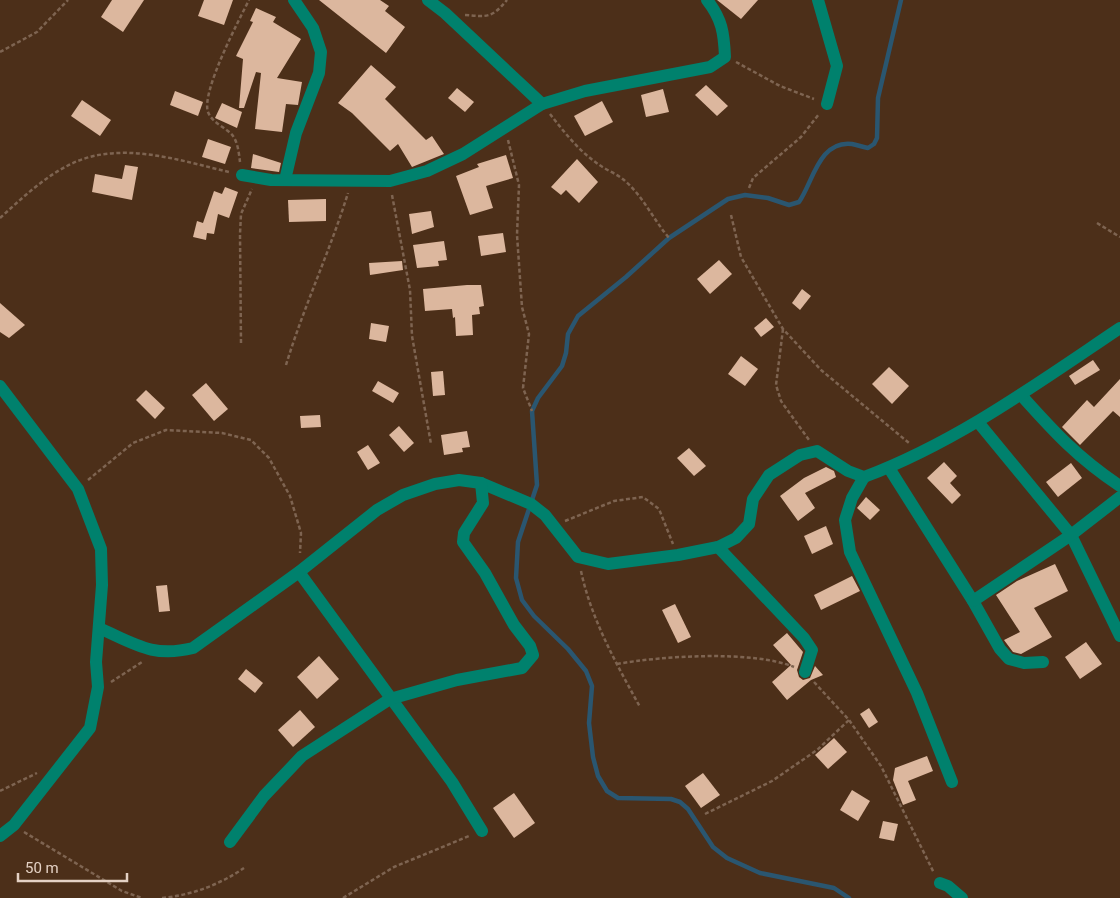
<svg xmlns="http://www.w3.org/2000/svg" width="1120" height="898" font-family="Roboto,sans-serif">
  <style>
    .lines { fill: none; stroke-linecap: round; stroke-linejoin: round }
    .stream { stroke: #2a5670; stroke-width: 4.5 }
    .building { fill: #dcb79e }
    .path { stroke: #7e6451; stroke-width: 2.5; stroke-dasharray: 4 2.5; stroke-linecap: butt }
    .minor { stroke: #00816d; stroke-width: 12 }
  </style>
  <rect width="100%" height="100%" fill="#4c2f19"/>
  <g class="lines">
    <path class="stream" d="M849,898l-15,-10 -74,-15 -33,-15 -14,-11 -25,-38 -8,-7 -9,-3 -53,-1 -11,-7 -9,-15 -5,-19 -4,-34 3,-37 -6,-15 -18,-22 -34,-33 -12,-16 -6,-22 2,-36 19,-57 -5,-74 6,-13 24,-32 4,-13 2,-19 10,-18 48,-39 43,-39 59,-39 17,-4 23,3 21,7 10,-3c14,-20 20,-62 53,-58 5,1 11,3 16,4l6,-4 3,-6 1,-40 23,-98"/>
  </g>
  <g class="building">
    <path d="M112,0h32l-21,32 -22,-15z"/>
    <path d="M204,0h29l-9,25 -26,-9z"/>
    <path d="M319,0h61l9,6 -4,5 20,16 -19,26z"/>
    <path d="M717,0h41l-17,19z"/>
    <path d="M256,8l20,9 -3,5 28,17 -24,39 25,4 -4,23 -12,-1 -4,28 -27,-3 6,-56 -5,-1 -12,36h-5l4,-49 -7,-3 17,-34 -3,-1z"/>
    <path d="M371,65l25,22 -11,12 41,41 6,-4 12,18 -32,13 -14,-23 -8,7 -38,-38 -14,-10z"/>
    <path d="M706,85l22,21 -11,10 -22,-21z"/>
    <path d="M457,88l17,14 -9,10 -17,-14z"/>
    <path d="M663,89l6,23 -23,5 -5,-22z"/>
    <path d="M175,91l28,11 -5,14 -28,-11z"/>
    <path d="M82,100l29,20 -11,16 -29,-20z"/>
    <path d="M602,101l11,21 -28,14 -11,-20z"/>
    <path d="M222,103l20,9 -5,16 -22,-10z"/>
    <path d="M208,139l23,8 -6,17 -23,-7z"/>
    <path d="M253,154l28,9 -2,9 -28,-4z"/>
    <path d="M506,155l7,23 -27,8 7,22 -23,7 -14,-39 23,-9 -2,-3z"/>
    <path d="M577,159l21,23 -19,21 -13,-13 -5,5 -10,-8z"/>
    <path d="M125,165l13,2 -6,33 -40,-8 3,-18 27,5z"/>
    <path d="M225,187l13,5 -9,26 -11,-4 -4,20 -7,-1 -1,7 -13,-3 4,-16 6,2 11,-32 8,3z"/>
    <path d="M326,199v22l-37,1 -1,-22z"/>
    <path d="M431,211l3,16 -22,7 -3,-20z"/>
    <path d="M503,233l3,19 -25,4 -3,-20z"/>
    <path d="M444,241l3,19 -9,1 1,5 -22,2 -4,-23z"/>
    <path d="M719,260l13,14 -22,20 -13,-15z"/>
    <path d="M402,261l1,9 -33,5 -1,-12z"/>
    <path d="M467,285h14l3,21 -5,1 1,7 -8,1 1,20 -17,1 -1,-19 -2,1 -1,-9 -27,2 -2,-22z"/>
    <path d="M802,289l9,7 -11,14 -8,-7z"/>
    <path d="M0,303l25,22 -16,13 -9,-6z"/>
    <path d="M766,318l8,9 -13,10 -7,-9z"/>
    <path d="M371,323l18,3 -3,16 -17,-3z"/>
    <path d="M741,356l17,13 -13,17 -17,-12z"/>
    <path d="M1093,360l7,10 -25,15 -6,-9z"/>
    <path d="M889,367l20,19 -17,18 -20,-20z"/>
    <path d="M443,371l2,24 -12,1 -2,-24z"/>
    <path d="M1120,379v38l-7,-6 -33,34 -18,-18 25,-27 7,7z"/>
    <path d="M378,381l21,12 -6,10 -21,-12z"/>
    <path d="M206,383l22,26 -14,12 -22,-26z"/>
    <path d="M146,390l19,18 -10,11 -19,-19z"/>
    <path d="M320,415l1,12 -20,1 -1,-12z"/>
    <path d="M399,426l15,17 -10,9 -15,-17z"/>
    <path d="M467,431l3,16 -8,1 1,4 -19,3 -3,-20z"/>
    <path d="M368,445l12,18 -12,7 -11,-18z"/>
    <path d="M689,448l17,18 -12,10 -17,-18z"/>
    <path d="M944,462l13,14 -7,7 11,12 -9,9 -25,-26z"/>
    <path d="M1071,463l11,15 -24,19 -12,-15z"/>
    <path d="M826,467l8,4 2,6 -31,16 10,15 -17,13 -18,-25 24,-18z"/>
    <path d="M866,497l14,13 -10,10 -13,-12z"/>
    <path d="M826,526l7,18 -21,10 -8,-18z"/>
    <path d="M1055,564l13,27 -34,17 18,29 -31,17 -8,-2 -9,-12 16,-8 -24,-37 21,-14z"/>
    <path d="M852,576l8,15 -39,19 -7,-15z"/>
    <path d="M167,585l3,26 -11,1 -3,-26z"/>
    <path d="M675,604l16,33 -13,6 -16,-33z"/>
    <path d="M787,633l16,19 -6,18 2,7 4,3 7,-2 5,-12 8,9 -12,5 -24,20 -15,-18 19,-17 -18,-20z"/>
    <path d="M1086,642l16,22 -22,15 -15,-22z"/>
    <path d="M319,656l20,23 -22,20 -20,-22z"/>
    <path d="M246,669l17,14 -8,10 -17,-14z"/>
    <path d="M869,708l9,14 -9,6 -9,-14z"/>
    <path d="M300,710l15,17 -22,20 -15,-17z"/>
    <path d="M834,738l13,14 -19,17 -13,-14z"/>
    <path d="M927,756l6,15 -25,10 8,19 -13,5 -10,-25 2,-12z"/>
    <path d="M703,773l17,22 -19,13 -16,-22z"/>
    <path d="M852,790l18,11 -12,20 -18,-11z"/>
    <path d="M514,793l21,30 -21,15 -21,-30z"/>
    <path d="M883,821l15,3 -4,17 -15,-3z"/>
  </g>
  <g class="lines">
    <g class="path">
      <path d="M465,15c23,2 27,3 42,-15"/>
      <path d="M0,52l37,-20 31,-32"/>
      <path d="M736,62l44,24 34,13"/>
      <path d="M550,114c14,18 29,37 48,50 8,6 19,10 26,16 19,16 29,39 45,58"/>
      <path d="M508,140l11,45 -2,50 5,72 7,27 -6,54 9,23"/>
      <path d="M240,162c-1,-8 -2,-19 -7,-26 -6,-8 -21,-13 -25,-24 -7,-20 31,-92 41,-112"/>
      <path d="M749,188l4,-10 48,-41 18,-23"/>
      <path d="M392,195l18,95 2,46 19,108"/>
      <path d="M731,215l10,42 42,72 38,41 88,73"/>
      <path d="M0,218c21,-19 42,-39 67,-52 50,-27 111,-6 162,6"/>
      <path d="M1097,223l23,14"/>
      <path d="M783,329l-7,56 5,16 28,39"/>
      <path d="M241,343l-1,-109 1,-20 11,-25"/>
      <path d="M286,365c18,-59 44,-114 62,-172"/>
      <path d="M88,480l45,-37 33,-13 56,3 29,7 18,18 21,38 11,37 -1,20"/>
      <path d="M565,521l49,-20 29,-4 16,12 14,35"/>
      <path d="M581,571c10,48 36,94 59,136"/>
      <path d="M617,664c44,-8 136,-14 177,3"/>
      <path d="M111,682l31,-20"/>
      <path d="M814,682l35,38 32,46 53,107"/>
      <path d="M0,791l37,-18"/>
      <path d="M705,814l67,-33 45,-31 32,-30"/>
      <path d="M24,832l98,59 20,7"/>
      <path d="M162,898c30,-3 57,-13 82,-30"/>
      <path d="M343,898l51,-31 75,-31"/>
    </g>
    <g class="minor">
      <path d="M428,0l17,13 97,91"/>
      <path d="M818,0l19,66 -10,38"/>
      <path d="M242,175l29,5 119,1 37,-10 36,-17 79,-50 43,-13 125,-24 15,-10c-1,-24 -3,-38 -18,-57"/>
      <path d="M285,180l11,-47 23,-60 2,-21 -8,-24 -19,-28"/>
      <path d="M0,386l78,103 23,60 1,36 -6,77 2,25 -8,41 -76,97 -14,11"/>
      <path d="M1021,395c33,37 57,63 99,91"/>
      <path d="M978,422l93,113 49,101"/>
      <path d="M889,468l84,133 27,48 9,10 15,4 19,-1"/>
      <path d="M864,477l-12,21 -7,22 5,32 67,141 35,89"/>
      <path d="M718,547l86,91 8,12 -7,22"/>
      <path d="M299,572l153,210 30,49"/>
      <path d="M973,601l98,-66 49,-38"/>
      <path d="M99,628c36,16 54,30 94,20l106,-76 78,-62 26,-15 32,-11 24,-4 22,3 50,21 14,11 33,42 30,7 70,-9 40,-8 18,-9 13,-14 4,-25 16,-24 31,-20 17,-4 31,20 16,6c93,-35 174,-94 256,-149"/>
      <path d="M230,842l34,-46 38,-40 88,-57 67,-19 65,-12 11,-13 -3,-9 -16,-21 -29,-52 -22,-31 1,-9 19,-30 -2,-20"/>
      <path d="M940,883l8,3 14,12"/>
    </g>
  </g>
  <path d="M18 873v8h109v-8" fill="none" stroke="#e4d1c4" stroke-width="2.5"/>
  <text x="25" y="873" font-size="15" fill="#e4d1c4" stroke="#4c2f19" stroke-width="4" paint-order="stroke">50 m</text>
</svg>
